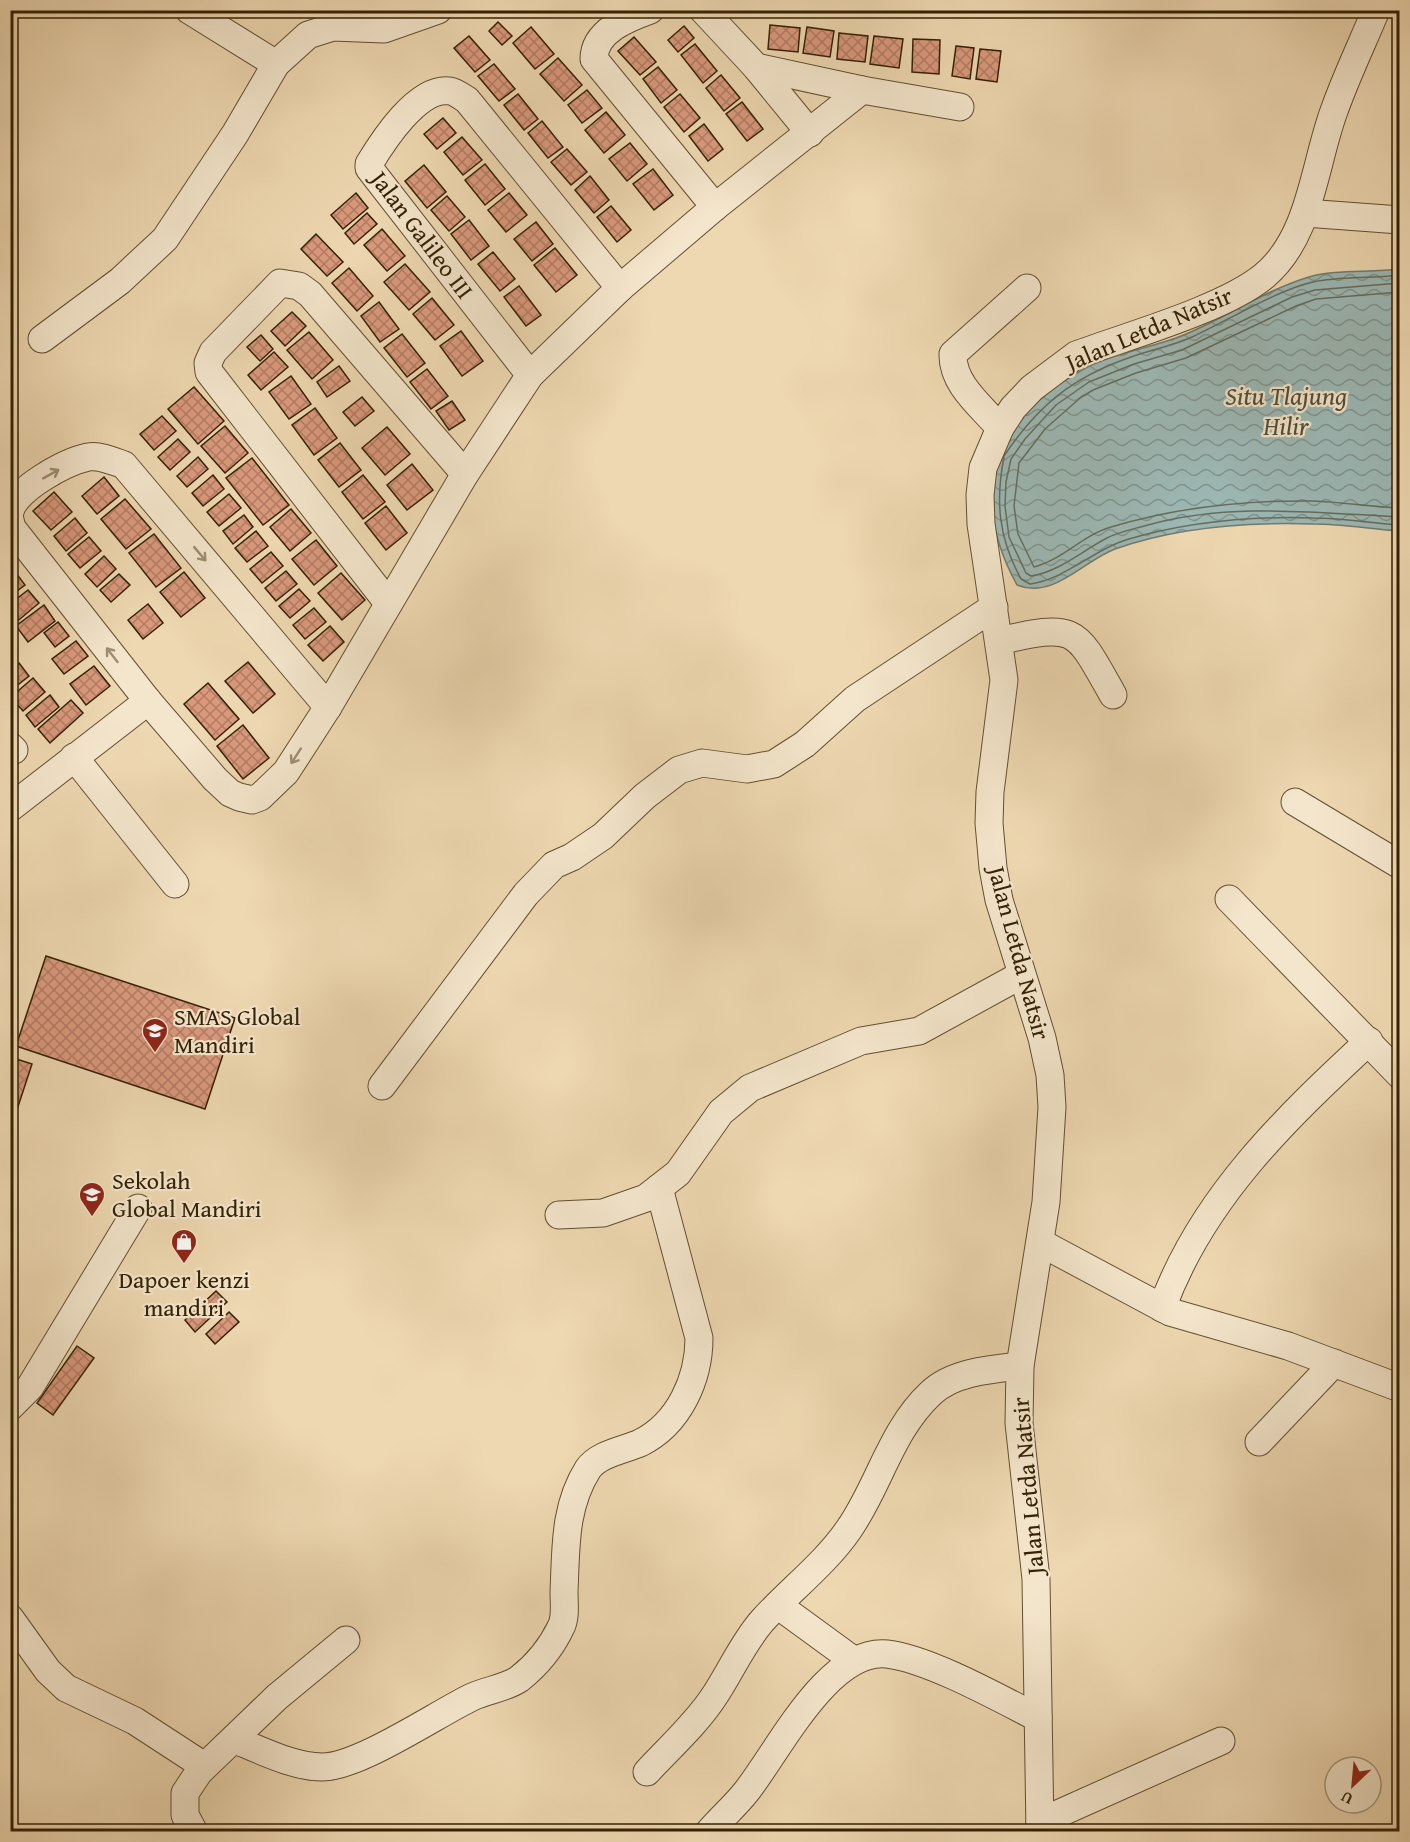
<svg xmlns="http://www.w3.org/2000/svg" width="1410" height="1842" font-family="'Gentium Book Plus',serif">
  <style>
    .water { fill: url(#water-waves); stroke: #727c6e; stroke-width: 1.5 }
    .lines { fill: none; stroke-linecap: round; stroke-linejoin: round }
    .shore { stroke: #686c5c; stroke-width: 1.5 }
    .building { fill: url(#building-cross-hatch); stroke: #342105; stroke-width: 1.5 }
    .minor-casing { stroke: #624f30; stroke-width: 29 }
    .minor { stroke: #f4e6cc; stroke-width: 27 }
    .oneway { stroke: #9e8d72 }
    .labels { text-anchor: middle; stroke-width: 4.5; stroke-linejoin: round; paint-order: stroke }
    .street-label { font-size: 24px; fill: #342105; stroke: #f4e6cc }
    .poi-label { font-size: 24px; fill: #342105; stroke: #f4e6cc; text-anchor: start }
    .water-label { font-size: 26px; font-style: italic; fill: #534e3a; stroke: #f4e6cc }
  </style>
  <defs>
    <pattern id="water-waves" width="16" height="10" patternUnits="userSpaceOnUse" patternTransform="scale(1.5)"><rect width="16" height="10" fill="#9cb8b4"/><path d="M0 5q4-4 8 0t8 0" fill="none" stroke="#809590"/></pattern>
    <pattern id="building-cross-hatch" width="8" height="8" patternUnits="userSpaceOnUse" patternTransform="scale(1.5)"><rect width="8" height="8" fill="#da997d"/><path d="M0 0l8 8M0 8l8-8" fill="none" stroke="#b27c64"/></pattern>
  </defs>
  <rect width="100%" height="100%" fill="#eed8b1"/>
  <filter id="stains"><feTurbulence type="fractalNoise" baseFrequency=".00333" numOctaves="4"/><feColorMatrix values="0 0 0 0 .2 0 0 0 0 .09 0 0 0 0 .02 0 0 0 .5 -.17"/></filter>
  <radialGradient id="worn" r=".72"><stop offset=".6" stop-color="#630" stop-opacity="0"/><stop offset="1" stop-color="#630" stop-opacity=".3"/></radialGradient>
  <path class="water" d="M1399,269v262c-28,-2 -57,-7 -86,-7 -65,-2 -136,3 -198,25 -32,12 -62,51 -98,36 -49,-89 -24,-165 65,-215 29,-16 63,-21 94,-32 46,-17 86,-47 133,-61 26,-8 63,-4 90,-8z"/>
  <g class="lines">
    <g class="shore">
      <path d="M1400,283l-85,7 -23,7 -110,53 -48,14 -45,18 -33,23 -31,34 -14,20 -5,23 -1,24 4,31 17,36 5,3c27,-4 50,-24 74,-37 12,-7 29,-10 43,-14 82,-23 169,-12 252,-8"/>
      <path d="M1400,292l-84,7 -20,7 -110,52 -50,15 -43,17 -13,8 -35,31 -26,34 -5,43 4,28 16,33c28,-7 49,-32 77,-40 67,-20 132,-27 202,-26 29,1 58,6 87,7"/>
      <path d="M1004,456c34,-51 69,-79 127,-99 20,-7 41,-11 61,-20 35,-16 85,-47 121,-55 27,-6 58,-3 87,-7"/>
      <path d="M1004,457c-9,45 -5,82 17,122l9,5c36,-5 64,-35 99,-45 59,-17 122,-23 184,-21 29,0 58,5 87,7"/>
    </g>
  </g>
  <g class="building">
    <path d="M498,22l14,14 -10,9 -13,-14z"/>
    <path d="M770,25l30,3 -2,24 -30,-3z"/>
    <path d="M684,26l10,12 -16,14 -10,-12z"/>
    <path d="M531,27l23,27 -19,15 -22,-26z"/>
    <path d="M807,27l27,4 -4,26 -27,-4z"/>
    <path d="M839,33l29,3 -3,26 -28,-3z"/>
    <path d="M469,36l21,24 -15,12 -21,-24z"/>
    <path d="M874,36l29,3 -4,29 -29,-4z"/>
    <path d="M634,37l22,25 -16,13 -22,-24z"/>
    <path d="M913,39l27,1 -1,34 -27,-2z"/>
    <path d="M695,44l22,27 -14,12 -22,-28z"/>
    <path d="M956,46l18,2 -4,31 -18,-3z"/>
    <path d="M980,49l21,2 -4,31 -21,-3z"/>
    <path d="M558,58l24,27 -18,16 -24,-27z"/>
    <path d="M494,64l21,25 -16,12 -21,-25z"/>
    <path d="M658,67l19,23 -16,13 -18,-24z"/>
    <path d="M721,75l19,23 -16,13 -18,-23z"/>
    <path d="M587,90l15,18 -20,15 -14,-18z"/>
    <path d="M518,94l20,25 -14,11 -20,-25z"/>
    <path d="M680,94l20,24 -16,14 -20,-25z"/>
    <path d="M742,102l21,27 -16,12 -21,-27z"/>
    <path d="M606,112l19,23 -21,18 -19,-23z"/>
    <path d="M443,118l13,15 -19,16 -13,-15z"/>
    <path d="M542,121l21,26 -15,11 -20,-25z"/>
    <path d="M704,124l19,25 -15,12 -19,-25z"/>
    <path d="M462,137l20,23 -19,15 -19,-23z"/>
    <path d="M630,143l17,21 -20,17 -18,-22z"/>
    <path d="M567,149l20,23 -16,13 -20,-23z"/>
    <path d="M485,164l20,25 -20,16 -20,-25z"/>
    <path d="M424,165l22,27 -19,16 -22,-27z"/>
    <path d="M653,169l20,26 -19,15 -21,-26z"/>
    <path d="M590,176l19,24 -15,13 -19,-23z"/>
    <path d="M356,193l12,15 -25,21 -12,-14z"/>
    <path d="M509,193l18,22 -21,17 -18,-22z"/>
    <path d="M447,196l18,21 -16,14 -18,-21z"/>
    <path d="M611,206l20,24 -14,12 -20,-25z"/>
    <path d="M367,213l10,11 -23,20 -9,-11z"/>
    <path d="M469,220l20,26 -18,14 -20,-26z"/>
    <path d="M536,222l17,22 -21,17 -18,-22z"/>
    <path d="M382,229l23,27 -18,15 -23,-26z"/>
    <path d="M316,234l27,28 -16,14 -26,-27z"/>
    <path d="M555,248l22,27 -21,17 -22,-27z"/>
    <path d="M493,252l22,27 -15,12 -22,-27z"/>
    <path d="M405,264l25,28 -21,18 -25,-28z"/>
    <path d="M349,268l24,28 -16,15 -25,-28z"/>
    <path d="M519,286l22,29 -15,11 -22,-29z"/>
    <path d="M432,298l22,27 -19,15 -22,-26z"/>
    <path d="M379,302l20,27 -19,13 -19,-26z"/>
    <path d="M292,312l14,14 -21,20 -14,-15z"/>
    <path d="M461,331l22,30 -21,15 -22,-30z"/>
    <path d="M309,332l24,28 -21,19 -25,-29z"/>
    <path d="M402,334l23,29 -18,14 -23,-29z"/>
    <path d="M261,335l12,14 -13,12 -13,-14z"/>
    <path d="M274,352l14,15 -27,23 -13,-15z"/>
    <path d="M339,366l11,15 -23,16 -10,-15z"/>
    <path d="M427,369l21,27 -17,13 -21,-27z"/>
    <path d="M291,376l20,28 -22,15 -20,-27z"/>
    <path d="M194,387l30,34 -26,23 -30,-35z"/>
    <path d="M362,397l12,14 -19,15 -12,-14z"/>
    <path d="M452,401l13,19 -16,10 -13,-19z"/>
    <path d="M315,408l22,30 -23,17 -22,-30z"/>
    <path d="M162,416l14,15 -22,19 -14,-16z"/>
    <path d="M225,426l23,27 -23,20 -24,-27z"/>
    <path d="M387,427l23,27 -25,21 -23,-27z"/>
    <path d="M178,439l12,13 -20,18 -12,-13z"/>
    <path d="M340,443l21,27 -22,17 -21,-27z"/>
    <path d="M198,457l10,12 -21,18 -10,-11z"/>
    <path d="M252,458l37,47 -26,20 -37,-47z"/>
    <path d="M412,464l21,26 -26,20 -20,-25z"/>
    <path d="M213,475l11,14 -21,17 -11,-13z"/>
    <path d="M363,475l22,27 -22,17 -21,-27z"/>
    <path d="M104,477l15,19 -22,18 -15,-18z"/>
    <path d="M54,492l18,20 -21,18 -18,-19z"/>
    <path d="M229,494l12,14 -22,18 -12,-14z"/>
    <path d="M125,499l26,30 -25,20 -25,-30z"/>
    <path d="M386,506l21,27 -21,17 -21,-27z"/>
    <path d="M291,509l20,24 -21,18 -20,-24z"/>
    <path d="M244,515l9,12 -20,17 -10,-13z"/>
    <path d="M75,518l12,15 -21,18 -12,-15z"/>
    <path d="M256,531l12,15 -21,16 -12,-14z"/>
    <path d="M154,534l27,34 -25,19 -27,-34z"/>
    <path d="M89,537l12,14 -21,17 -12,-14z"/>
    <path d="M316,540l21,26 -23,19 -22,-26z"/>
    <path d="M271,552l12,14 -21,17 -12,-14z"/>
    <path d="M104,556l12,13 -19,18 -12,-13z"/>
    <path d="M13,569l12,16 -15,11v-25z"/>
    <path d="M286,571l11,13 -21,17 -11,-13z"/>
    <path d="M184,572l21,26 -24,19 -21,-25z"/>
    <path d="M341,573l24,27 -23,20 -24,-27z"/>
    <path d="M119,574l11,11 -19,17 -11,-12z"/>
    <path d="M299,589l11,12 -20,17 -11,-12z"/>
    <path d="M28,590l11,13 -25,21 -4,-5v-15z"/>
    <path d="M148,604l15,19 -20,16 -15,-19z"/>
    <path d="M44,605l11,16 -27,21 -12,-16z"/>
    <path d="M314,608l12,14 -21,17 -12,-14z"/>
    <path d="M58,622l11,14 -14,11 -11,-14z"/>
    <path d="M330,626l14,16 -21,19 -15,-16z"/>
    <path d="M76,641l12,15 -24,18 -12,-15z"/>
    <path d="M248,662l27,32 -22,19 -28,-32z"/>
    <path d="M19,663l10,13 -19,15v-21z"/>
    <path d="M94,666l16,20 -24,19 -16,-21z"/>
    <path d="M33,678l12,14 -22,19 -12,-14z"/>
    <path d="M208,683l31,36 -24,21 -31,-36z"/>
    <path d="M50,695l9,12 -24,20 -9,-12z"/>
    <path d="M71,700l12,13 -33,30 -12,-14z"/>
    <path d="M243,725l26,33 -26,21 -26,-33z"/>
    <path d="M46,956l189,62 -30,91 -189,-63z"/>
    <path d="M10,1057l22,7 -22,67z"/>
    <path d="M216,1291l11,11 -32,30 -10,-12z"/>
    <path d="M229,1312l10,10 -24,22 -9,-10z"/>
    <path d="M77,1346l17,12 -41,57 -16,-12z"/>
  </g>
  <g class="lines">
    <defs>
      <g id="minor">
        <path d="M189,10l87,54"/>
        <path d="M650,10c-22,8 -56,21 -56,49l121,148"/>
        <path d="M703,10l53,57 54,66"/>
        <path d="M756,67l106,23 98,17"/>
        <path d="M1305,213l95,7"/>
        <path d="M42,339l78,-58 45,-42 70,-105 41,-70 32,-29 25,-8 51,2 54,-19"/>
        <path d="M530,375l-161,-207v-4c14,-23 49,-78 81,-73 6,1 12,6 17,9l153,188"/>
        <path d="M1000,428c-19,-22 -48,-44 -47,-74l74,-66"/>
        <path d="M10,512c4,-22 55,-50 78,-55 12,-2 25,4 36,8l204,242"/>
        <path d="M10,520l2,8 136,173 67,78 15,14 9,4 13,3 8,-3 26,-25 42,-65 137,-233 65,-99 90,-87 95,-81 147,-117"/>
        <path d="M388,603l-179,-231 -1,-9 5,-11 67,-69 19,3 11,8 155,180"/>
        <path d="M999,641c78,-18 76,-14 114,54"/>
        <path d="M10,746l4,4"/>
        <path d="M74,757l101,127"/>
        <path d="M1295,802l105,63"/>
        <path d="M10,808l138,-107"/>
        <path d="M1229,899l171,176"/>
        <path d="M382,1086l144,-192 28,-29 18,-8 31,-21 42,-40 34,-26 23,-7 45,6 27,-5 31,-20 50,-45 139,-92"/>
        <path d="M559,1215l44,-2 43,-15 32,-25 43,-61 29,-24 111,-47 58,-10 102,-56"/>
        <path d="M1041,1243l129,69 118,34 112,42"/>
        <path d="M1162,1308c40,-110 123,-189 207,-267"/>
        <path d="M10,1407l20,-20 108,-179"/>
        <path d="M1259,1442l75,-79"/>
        <path d="M779,1606l74,54"/>
        <path d="M10,1618l38,53 18,17 69,33 69,45"/>
        <path d="M235,1740c26,10 58,27 87,27 37,0 113,-52 150,-70 15,-7 34,-9 47,-18 18,-14 32,-31 42,-52 5,-9 3,-25 3,-35 2,-44 0,-85 24,-123 10,-15 36,-19 52,-26 39,-19 59,-64 59,-105l-40,-150"/>
        <path d="M647,1772c22,-24 48,-47 66,-74 17,-25 29,-54 49,-77 28,-31 63,-57 87,-92 30,-43 42,-99 82,-136 22,-21 61,-24 89,-27"/>
        <path d="M1040,1822l181,-81"/>
        <path d="M194,1832l-9,-17v-22l14,-21 78,-75 69,-57"/>
        <path d="M709,1832c12,-14 26,-26 37,-40 32,-40 82,-144 141,-138 42,5 112,44 151,64"/>
        <path d="M1040,1832l-4,-253 -17,-156 1,-57 26,-164 6,-95 -2,-32 -8,-37 -43,-138 -6,-32 -4,-45 1,-31 14,-112 -23,-156 -1,-29 3,-27 17,-40 13,-20 19,-20 44,-33c51,-19 148,-46 188,-79 47,-39 50,-111 70,-165 12,-34 28,-67 42,-101"/>
      </g>
    </defs>
    <use href="#minor" class="minor-casing"/>
    <use href="#minor" class="minor"/>
  </g>
  <defs><path id="oneway-shaft" d="M-6 0H5M1.5-3L5.5 0L1.5 3" fill="none" stroke-width="1.6" stroke-linecap="round" stroke-linejoin="round" transform="scale(1.5)"/></defs>
  <g class="oneway">
    <use href="#oneway-shaft" transform="translate(51 474) rotate(-29)"/>
    <use href="#oneway-shaft" transform="translate(200 554) rotate(50)"/>
    <use href="#oneway-shaft" transform="translate(112 655) rotate(-128)"/>
    <use href="#oneway-shaft" transform="translate(296 756) rotate(123)"/>
  </g>
  <defs>
    <symbol id="school-pin" viewBox="-11 -11 22 30"><path d="M0 17L-7.5 6A9.5 9.5 0 1 1 7.5 6Z" fill="#8f2418" stroke="#f4e6cc"/><path d="M0-5L7-2L0 1L-7-2ZM-4 1L0 2.5L4 1V4Q0 6-4 4Z" fill="#fff"/></symbol>
    <symbol id="shop-pin" viewBox="-11 -11 22 30"><path d="M0 17L-7.5 6A9.5 9.5 0 1 1 7.5 6Z" fill="#8f2418" stroke="#f4e6cc"/><path d="M-5-2.5h2.3a2.7 3.5 0 0 1 5.4 0H5L5.5 6h-11ZM-1.5-2.5h3a1.5 2.3 0 0 0-3 0Z" fill="#fff"/></symbol>
  </defs>
  <g fill-rule="evenodd">
    <use href="#school-pin" x="140" y="1016" width="30" height="40"/>
    <use href="#school-pin" x="77" y="1180" width="30" height="40"/>
    <use href="#shop-pin" x="169" y="1227" width="30" height="40"/>
  </g>
  <g class="labels">
    <g class="street-label">
      <text transform="translate(422 235) rotate(53)" y="8">Jalan Galileo III</text>
      <text transform="translate(1149 329) rotate(-23)" y="8">Jalan Letda Natsir</text>
      <text transform="translate(1019 953) rotate(75)" y="8">Jalan Letda Natsir</text>
      <text transform="translate(1028 1486) rotate(-95)" y="8">Jalan Letda Natsir</text>
    </g>
    <g class="poi-label">
      <text x="174" y="1025">SMAS Global<tspan x="174" dy="28">Mandiri</tspan></text>
      <text x="112" y="1189">Sekolah<tspan x="112" dy="28">Global Mandiri</tspan></text>
      <text x="184" y="1288" text-anchor="middle">Dapoer kenzi<tspan x="184" dy="28">mandiri</tspan></text>
    </g>
    <g class="water-label">
      <text x="1286" y="405">Situ Tlajung<tspan x="1286" dy="30">Hilir</tspan></text>
    </g>
  </g>
  <rect width="1410" height="1842" fill="none" stroke="#eed8b1" stroke-width="36"/>
  <rect x="12" y="12" width="1386" height="1818" fill="none" stroke="#342105" stroke-width="3"/>
  <rect x="18" y="18" width="1374" height="1806" fill="none" stroke="#342105" stroke-width="1.5"/>
  <g transform="translate(1353 1785) rotate(206)"><circle r="28" fill="#f4e6cc" stroke="#a7977c" stroke-width="1.5"/>
  <path d="M0-4.5L10 22L0 15L-10 22Z" fill="#8f2418"/>
  <text y="-9" font-size="16" font-weight="bold" text-anchor="middle" fill="#342105">U</text>
  </g>
  <rect width="100%" height="100%" filter="url(#stains)"/>
  <rect width="100%" height="100%" fill="url(#worn)"/>
</svg>
